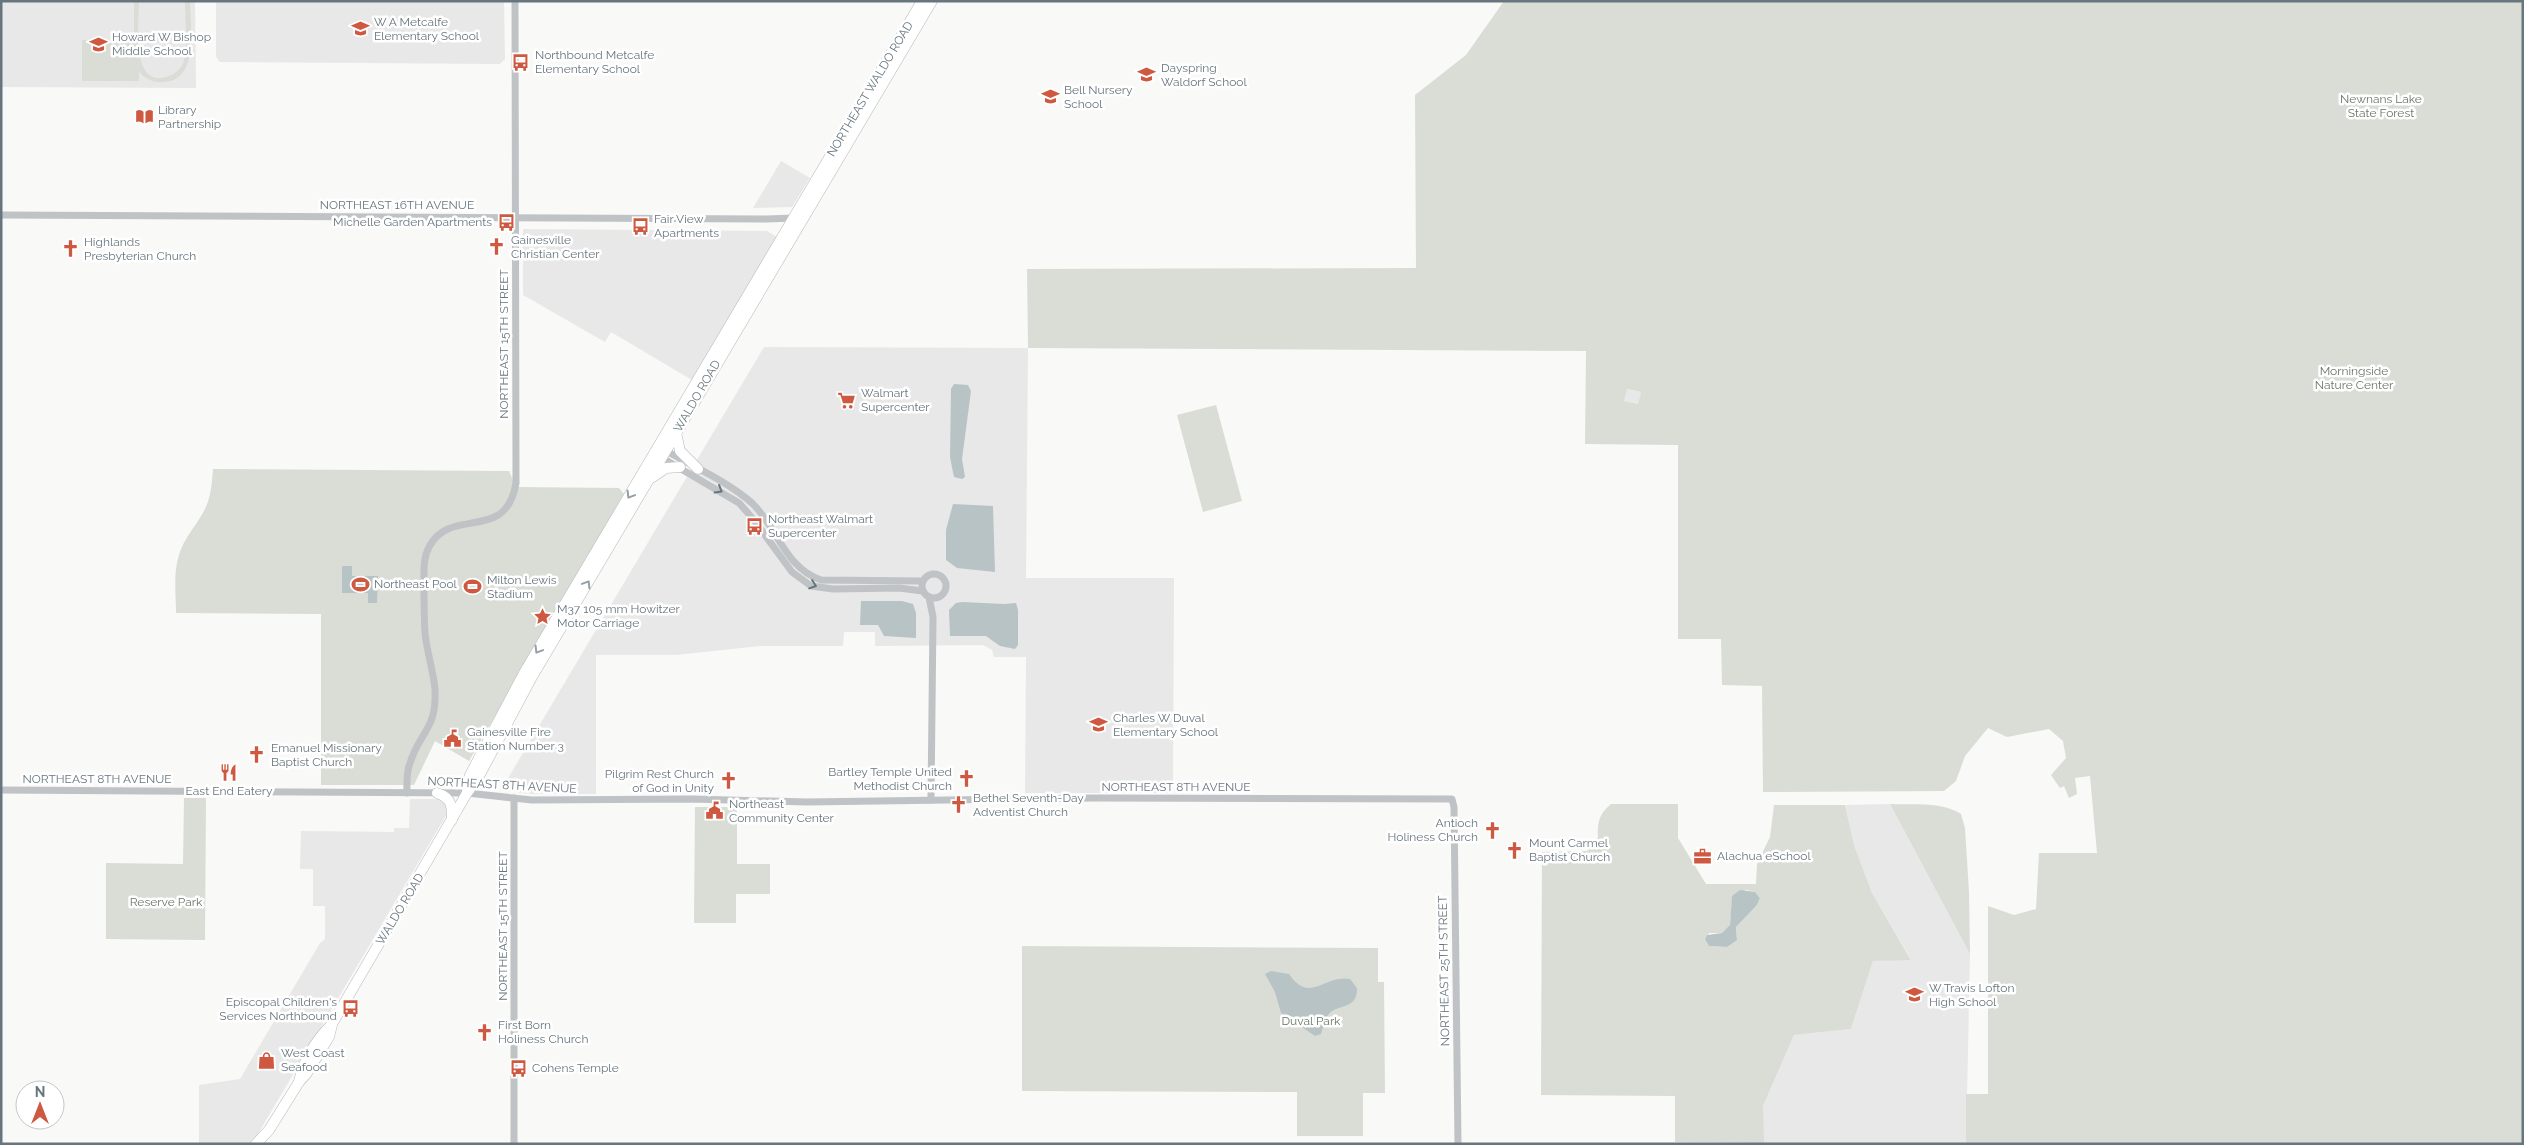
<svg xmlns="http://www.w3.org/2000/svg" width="2524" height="1145" font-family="Raleway,sans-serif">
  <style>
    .built { fill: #e7e8e7 }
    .green { fill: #d9ddd6; fill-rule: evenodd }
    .water { fill: #b8c3c6 }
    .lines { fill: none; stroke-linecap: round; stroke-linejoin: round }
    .highway-casing { stroke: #b5b8bb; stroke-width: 11 }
    .minor { stroke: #bfc3c6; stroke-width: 7 }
    .highway { stroke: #fff; stroke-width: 10 }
    .oneway { stroke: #67767e }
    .oneway2 { stroke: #959fa5 }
    .labels { text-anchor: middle; stroke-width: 5; stroke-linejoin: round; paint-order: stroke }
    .poi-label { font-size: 12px; fill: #67767e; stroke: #fff; text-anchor: start }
    .street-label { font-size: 12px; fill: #67767e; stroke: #fff }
    .park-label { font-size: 12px; fill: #697766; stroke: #fff }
  </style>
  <rect width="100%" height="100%" fill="#f9f9f7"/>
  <g class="built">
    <path d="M1,1h194l1,87 -195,-1z"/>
    <path d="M216,1h288l1,58 -5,5 -280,-2 -4,-5z"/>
    <path d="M781,161l29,17 -18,29 -39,1z"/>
    <path d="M523,229l244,2 10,6 -85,143 -81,-48 -6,10 -82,-47z"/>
    <path d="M764,347l264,1 -2,230h148l-1,215h-148l1,-136h-32l-2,-7 -9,-5 -108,1v-14h-31l-1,14h-83l-84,9h-80v139h-64l-31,-4z"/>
    <path d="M1626,389l15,3 -3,12 -14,-3z"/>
    <path d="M410,799h34l4,3 -1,12 -195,330h-53v-59l41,-6 80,-136 5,-4v-33h-12v-37h-13l1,-38 93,1v-4h15z"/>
    <path d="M1890,804l80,150 -4,190h-291l88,-2v-36l31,-71 57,-6 22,-68 38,-2 -39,-66 -18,-48 -9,-40z"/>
  </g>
  <g class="green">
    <path d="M134,1h5c0,21 -9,90 30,75 8,-3 14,-9 15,-16 4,-19 1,-40 1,-59h5c0,25 10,79 -26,81 -11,1 -18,-3 -25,-10v9h-57v-41h52z"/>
    <path d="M1504,1h1019v1143h-557v-50h22v-188l26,9 22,-6 3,-56h58l-7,-77 -15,2 2,16 -8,4 -5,-12 -4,2 -9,-13 15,-17 -3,-17 -14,-12 -42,8 -19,-9 -23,28 -9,25 -12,10 -181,1 -1,-106 -40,-1 -1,-46h-43v-194l-93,-1 1,-93 -558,-3 -1,-79 389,-1 -1,-173 51,-40zM1627,389l14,3 -3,12 -14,-3z"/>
    <path d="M1216,405l26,96 -39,11 -26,-97z"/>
    <path d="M213,469l296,2 7,16 103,1 5,6 -155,267 -34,-20 -21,44h-93v-171l-145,-1c0,-19 -3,-40 3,-58 5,-17 17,-29 25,-44 7,-13 8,-28 9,-42z"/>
    <path d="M184,798h22l-1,142 -99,-1v-76l77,1z"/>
    <path d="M1611,804h67v34l28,46h50l1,-20 13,-27 4,-32h71l9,40 18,48 39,67 -38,1 -22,68 -57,6 -31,71 1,37 -89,-1v-46l-134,-1 1,-243 45,-1 11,-13c-1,-15 1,-24 13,-34zM1746,890l9,2 5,6 -3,7 -21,22 1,12 -10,8 -18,-1 -4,-8 4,-5h13l8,-7 2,-27z"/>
    <path d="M1890,804c23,1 51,-3 71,10l4,14 4,64 1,62z"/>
    <path d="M695,807h42v57h33v30h-34v29h-42z"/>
    <path d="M1022,946l356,2v34h6l1,111h-22v43h-66v-44l-275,-1z"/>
  </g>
  <g class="water">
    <path d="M954,384l14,1 3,6 -9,68 3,18 -3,2 -8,-2 -4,-20 1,-68z"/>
    <path d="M953,504l40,2 2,66 -38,-4 -11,-8v-30z"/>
    <path d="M342,566h10v10h26l-1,27h-9v-10h-26z"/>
    <path d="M861,601h41l11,3 3,9v25l-32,-2 -6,-11h-18z"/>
    <path d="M962,602l43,2 11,-1 2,7v35l-3,4 -15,-3 -14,-10h-36l-1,-26 7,-7z"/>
    <path d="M1740,890l15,2 5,6 -3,7 -21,22 1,13 -10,7 -18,-1 -4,-7 2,-4 15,-2 8,-8 2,-29z"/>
    <path d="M1271,971l18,3c21,31 35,0 61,5l7,9c0,19 -12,16 -25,23 -6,4 -9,16 -11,23l-6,2 -34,-23 -6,-21 -10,-18z"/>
  </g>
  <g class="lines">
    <defs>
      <g id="highway">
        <path d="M676,433l4,18 18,18"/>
        <path d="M653,477l13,-9 14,-1"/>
        <path d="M467,792l3,-17 54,-102 398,-672"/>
        <path d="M437,793c15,5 15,13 15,27"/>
        <path d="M299,1082c4,-22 18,-43 33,-58l135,-231 11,-15 54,-101 400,-676"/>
        <path d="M256,1144l13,-14 30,-48 8,-9 22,-36 3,-12"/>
      </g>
    </defs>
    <use href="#highway" class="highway-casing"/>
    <g class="minor">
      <path d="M1,215l765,4 30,-1"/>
      <path d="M663,449c29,17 64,32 89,54 26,25 32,64 69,77l102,1"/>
      <path d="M659,456l80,47 15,17 38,52 19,14 22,3 66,-1 24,3"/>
      <circle cx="934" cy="586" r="12"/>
      <path d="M929,597l4,20 -2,183"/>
      <path d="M1,790l466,3 65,7 160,-1 115,3 288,-4 357,1 2,8 4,337"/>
      <path d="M407,793c0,-10 -1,-20 3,-30 10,-32 27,-33 25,-74 -2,-19 -8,-37 -10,-56 -1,-16 -1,-33 -1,-49 0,-13 -1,-26 5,-37 22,-42 77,-3 87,-64l-1,-482"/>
      <path d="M514,798v346"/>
    </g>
    <use href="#highway" class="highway"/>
  </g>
  <defs><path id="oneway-chevron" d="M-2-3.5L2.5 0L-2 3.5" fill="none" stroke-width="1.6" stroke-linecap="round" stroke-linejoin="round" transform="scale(1.25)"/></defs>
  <g class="oneway">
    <use href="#oneway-chevron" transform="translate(719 490) rotate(30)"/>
    <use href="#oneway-chevron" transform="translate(813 585) rotate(19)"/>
  </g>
  <g class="oneway2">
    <use href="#oneway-chevron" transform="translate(630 495) rotate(121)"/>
    <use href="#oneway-chevron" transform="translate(587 584) rotate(-59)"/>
    <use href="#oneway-chevron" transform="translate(538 650) rotate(121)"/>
  </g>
  <defs>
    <symbol id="school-bare" viewBox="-9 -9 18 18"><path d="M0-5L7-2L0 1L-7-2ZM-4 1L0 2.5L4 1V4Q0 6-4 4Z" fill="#cf5940" stroke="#fff" stroke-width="2.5" paint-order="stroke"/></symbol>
    <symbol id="bus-bare" viewBox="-9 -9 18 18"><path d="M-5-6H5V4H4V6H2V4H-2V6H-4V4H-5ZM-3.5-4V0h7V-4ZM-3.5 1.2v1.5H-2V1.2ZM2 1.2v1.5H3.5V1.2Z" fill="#cf5940" stroke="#fff" stroke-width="2.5" paint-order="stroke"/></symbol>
    <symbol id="library-bare" viewBox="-9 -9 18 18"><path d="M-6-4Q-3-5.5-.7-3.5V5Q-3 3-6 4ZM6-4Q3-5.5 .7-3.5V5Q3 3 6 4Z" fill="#cf5940" stroke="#fff" stroke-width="2.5" paint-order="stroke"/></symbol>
    <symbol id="church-bare" viewBox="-9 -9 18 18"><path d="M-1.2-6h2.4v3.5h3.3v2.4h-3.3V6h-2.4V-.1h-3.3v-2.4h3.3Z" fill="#cf5940" stroke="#fff" stroke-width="2.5" paint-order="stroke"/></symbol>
    <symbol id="supermarket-bare" viewBox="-9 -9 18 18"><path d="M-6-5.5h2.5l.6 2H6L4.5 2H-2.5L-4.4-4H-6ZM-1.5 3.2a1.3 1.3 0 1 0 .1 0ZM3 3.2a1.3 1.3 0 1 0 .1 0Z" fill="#cf5940" stroke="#fff" stroke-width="2.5" paint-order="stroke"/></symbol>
    <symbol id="stadium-bare" viewBox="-9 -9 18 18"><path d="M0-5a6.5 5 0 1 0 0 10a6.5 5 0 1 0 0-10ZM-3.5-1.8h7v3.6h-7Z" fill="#cf5940" stroke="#fff" stroke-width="2.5" paint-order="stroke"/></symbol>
    <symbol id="sight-bare" viewBox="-9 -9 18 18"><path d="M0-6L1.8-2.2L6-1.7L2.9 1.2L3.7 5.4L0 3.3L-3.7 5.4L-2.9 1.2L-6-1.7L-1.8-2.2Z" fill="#cf5940" stroke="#fff" stroke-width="2.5" paint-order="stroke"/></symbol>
    <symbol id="civic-bare" viewBox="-9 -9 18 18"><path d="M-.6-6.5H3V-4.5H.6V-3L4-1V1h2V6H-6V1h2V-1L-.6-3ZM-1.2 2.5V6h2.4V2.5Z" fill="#cf5940" stroke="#fff" stroke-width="2.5" paint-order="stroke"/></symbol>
    <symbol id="restaurant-bare" viewBox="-9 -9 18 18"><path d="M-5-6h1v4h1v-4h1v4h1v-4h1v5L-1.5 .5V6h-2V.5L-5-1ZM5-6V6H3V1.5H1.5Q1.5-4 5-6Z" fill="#cf5940" stroke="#fff" stroke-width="2.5" paint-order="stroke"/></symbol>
    <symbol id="office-bare" viewBox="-9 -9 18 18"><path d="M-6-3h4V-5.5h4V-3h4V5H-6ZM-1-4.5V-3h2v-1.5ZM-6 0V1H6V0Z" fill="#cf5940" stroke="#fff" stroke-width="2.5" paint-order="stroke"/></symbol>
    <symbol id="shop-bare" viewBox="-9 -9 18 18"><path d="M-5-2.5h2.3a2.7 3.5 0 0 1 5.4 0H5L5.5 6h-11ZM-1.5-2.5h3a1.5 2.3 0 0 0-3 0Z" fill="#cf5940" stroke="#fff" stroke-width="2.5" paint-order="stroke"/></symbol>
  </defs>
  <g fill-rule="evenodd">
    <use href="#school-bare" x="348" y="16" width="25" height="25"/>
    <use href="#school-bare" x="86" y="32" width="25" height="25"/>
    <use href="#bus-bare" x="508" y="50" width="25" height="25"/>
    <use href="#school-bare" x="1134" y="62" width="25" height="25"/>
    <use href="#school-bare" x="1038" y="84" width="25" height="25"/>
    <use href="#library-bare" x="132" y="104" width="25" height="25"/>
    <use href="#bus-bare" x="494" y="210" width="25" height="25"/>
    <use href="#bus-bare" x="628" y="214" width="25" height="25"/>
    <use href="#church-bare" x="484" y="234" width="25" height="25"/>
    <use href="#church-bare" x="58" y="236" width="25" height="25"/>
    <use href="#supermarket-bare" x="834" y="388" width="25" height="25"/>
    <use href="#bus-bare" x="742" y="514" width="25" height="25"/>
    <use href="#stadium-bare" x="348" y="572" width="25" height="25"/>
    <use href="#stadium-bare" x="460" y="574" width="25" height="25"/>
    <use href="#sight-bare" x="530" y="604" width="25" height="25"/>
    <use href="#school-bare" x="1086" y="712" width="25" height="25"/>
    <use href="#civic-bare" x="440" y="726" width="25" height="25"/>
    <use href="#church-bare" x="244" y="742" width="25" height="25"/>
    <use href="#restaurant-bare" x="216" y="760" width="25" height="25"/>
    <use href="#church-bare" x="954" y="766" width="25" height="25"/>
    <use href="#church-bare" x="716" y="768" width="25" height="25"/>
    <use href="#church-bare" x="946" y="792" width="25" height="25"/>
    <use href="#civic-bare" x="702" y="798" width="25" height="25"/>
    <use href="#church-bare" x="1480" y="818" width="25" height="25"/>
    <use href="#church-bare" x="1502" y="838" width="25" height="25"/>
    <use href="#office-bare" x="1690" y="844" width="25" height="25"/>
    <use href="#school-bare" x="1902" y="982" width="25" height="25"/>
    <use href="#bus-bare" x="338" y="996" width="25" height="25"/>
    <use href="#church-bare" x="472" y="1020" width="25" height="25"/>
    <use href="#shop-bare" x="254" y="1048" width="25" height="25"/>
    <use href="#bus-bare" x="506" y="1056" width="25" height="25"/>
  </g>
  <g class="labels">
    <g class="poi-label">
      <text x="374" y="26">W A Metcalfe<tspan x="374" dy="14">Elementary School</tspan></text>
      <text x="112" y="41">Howard W Bishop<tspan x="112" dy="14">Middle School</tspan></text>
      <text x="535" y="59">Northbound Metcalfe<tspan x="535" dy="14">Elementary School</tspan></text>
      <text x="1161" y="72">Dayspring<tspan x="1161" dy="14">Waldorf School</tspan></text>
      <text x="1064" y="94">Bell Nursery<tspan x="1064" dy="14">School</tspan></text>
      <text x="158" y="114">Library<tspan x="158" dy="14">Partnership</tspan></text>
      <text x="654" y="223">Fair View<tspan x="654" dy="14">Apartments</tspan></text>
      <text x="492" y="226" text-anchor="end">Michelle Garden Apartments</text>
      <text x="511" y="244">Gainesville<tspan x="511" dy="14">Christian Center</tspan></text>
      <text x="84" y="246">Highlands<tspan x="84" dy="14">Presbyterian Church</tspan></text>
      <text x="861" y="397">Walmart<tspan x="861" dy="14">Supercenter</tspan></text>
      <text x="768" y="523">Northeast Walmart<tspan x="768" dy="14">Supercenter</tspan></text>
      <text x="487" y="584">Milton Lewis<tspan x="487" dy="14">Stadium</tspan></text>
      <text x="374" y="588">Northeast Pool</text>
      <text x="557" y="613">M37 105 mm Howitzer<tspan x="557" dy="14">Motor Carriage</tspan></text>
      <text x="1113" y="722">Charles W Duval<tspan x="1113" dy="14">Elementary School</tspan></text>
      <text x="467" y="736">Gainesville Fire<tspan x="467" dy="14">Station Number 3</tspan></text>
      <text x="271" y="752">Emanuel Missionary<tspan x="271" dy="14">Baptist Church</tspan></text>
      <text x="952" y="776" text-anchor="end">Bartley Temple United<tspan x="952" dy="14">Methodist Church</tspan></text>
      <text x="714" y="778" text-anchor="end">Pilgrim Rest Church<tspan x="714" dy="14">of God in Unity</tspan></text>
      <text x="229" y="795" text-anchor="middle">East End Eatery</text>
      <text x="973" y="802">Bethel Seventh-Day<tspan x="973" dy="14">Adventist Church</tspan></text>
      <text x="729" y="808">Northeast<tspan x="729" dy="14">Community Center</tspan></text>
      <text x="1478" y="827" text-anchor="end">Antioch<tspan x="1478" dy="14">Holiness Church</tspan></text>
      <text x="1529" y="847">Mount Carmel<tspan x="1529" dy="14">Baptist Church</tspan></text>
      <text x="1717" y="860">Alachua eSchool</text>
      <text x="1929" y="992">W Travis Lofton<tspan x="1929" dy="14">High School</tspan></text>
      <text x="337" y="1006" text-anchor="end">Episcopal Children's<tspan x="337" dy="14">Services Northbound</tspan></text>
      <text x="498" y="1029">First Born<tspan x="498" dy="14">Holiness Church</tspan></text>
      <text x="281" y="1057">West Coast<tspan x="281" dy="14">Seafood</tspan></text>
      <text x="532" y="1072">Cohens Temple</text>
    </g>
    <g class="street-label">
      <text transform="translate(870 89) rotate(-59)" y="4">NORTHEAST WALDO ROAD</text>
      <text x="397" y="209">NORTHEAST 16TH AVENUE</text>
      <text transform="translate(504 344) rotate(-90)" y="4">NORTHEAST 15TH STREET</text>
      <text transform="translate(697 396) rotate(-60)" y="4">WALDO ROAD</text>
      <text x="97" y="783">NORTHEAST 8TH AVENUE</text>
      <text transform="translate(502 785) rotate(3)" y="4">NORTHEAST 8TH AVENUE</text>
      <text x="1176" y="791">NORTHEAST 8TH AVENUE</text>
      <text transform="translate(400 909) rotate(-59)" y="4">WALDO ROAD</text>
      <text transform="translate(503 926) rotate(-90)" y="4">NORTHEAST 15TH STREET</text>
      <text transform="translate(1444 971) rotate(-91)" y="4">NORTHEAST 25TH STREET</text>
    </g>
    <g class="park-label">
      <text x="2381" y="103">Newnans Lake<tspan x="2381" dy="14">State Forest</tspan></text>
      <text x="2354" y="375">Morningside<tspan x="2354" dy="14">Nature Center</tspan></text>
      <text x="166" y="906">Reserve Park</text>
      <text x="1311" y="1025">Duval Park</text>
    </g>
  </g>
  <rect width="2524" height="1145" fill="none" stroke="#67767e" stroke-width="5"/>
  <g transform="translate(40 1105)"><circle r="24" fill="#ffffff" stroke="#c2c8cb"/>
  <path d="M0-4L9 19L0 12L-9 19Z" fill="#cf5940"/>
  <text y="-8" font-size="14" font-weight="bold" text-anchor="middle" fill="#67767e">N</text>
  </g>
</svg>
